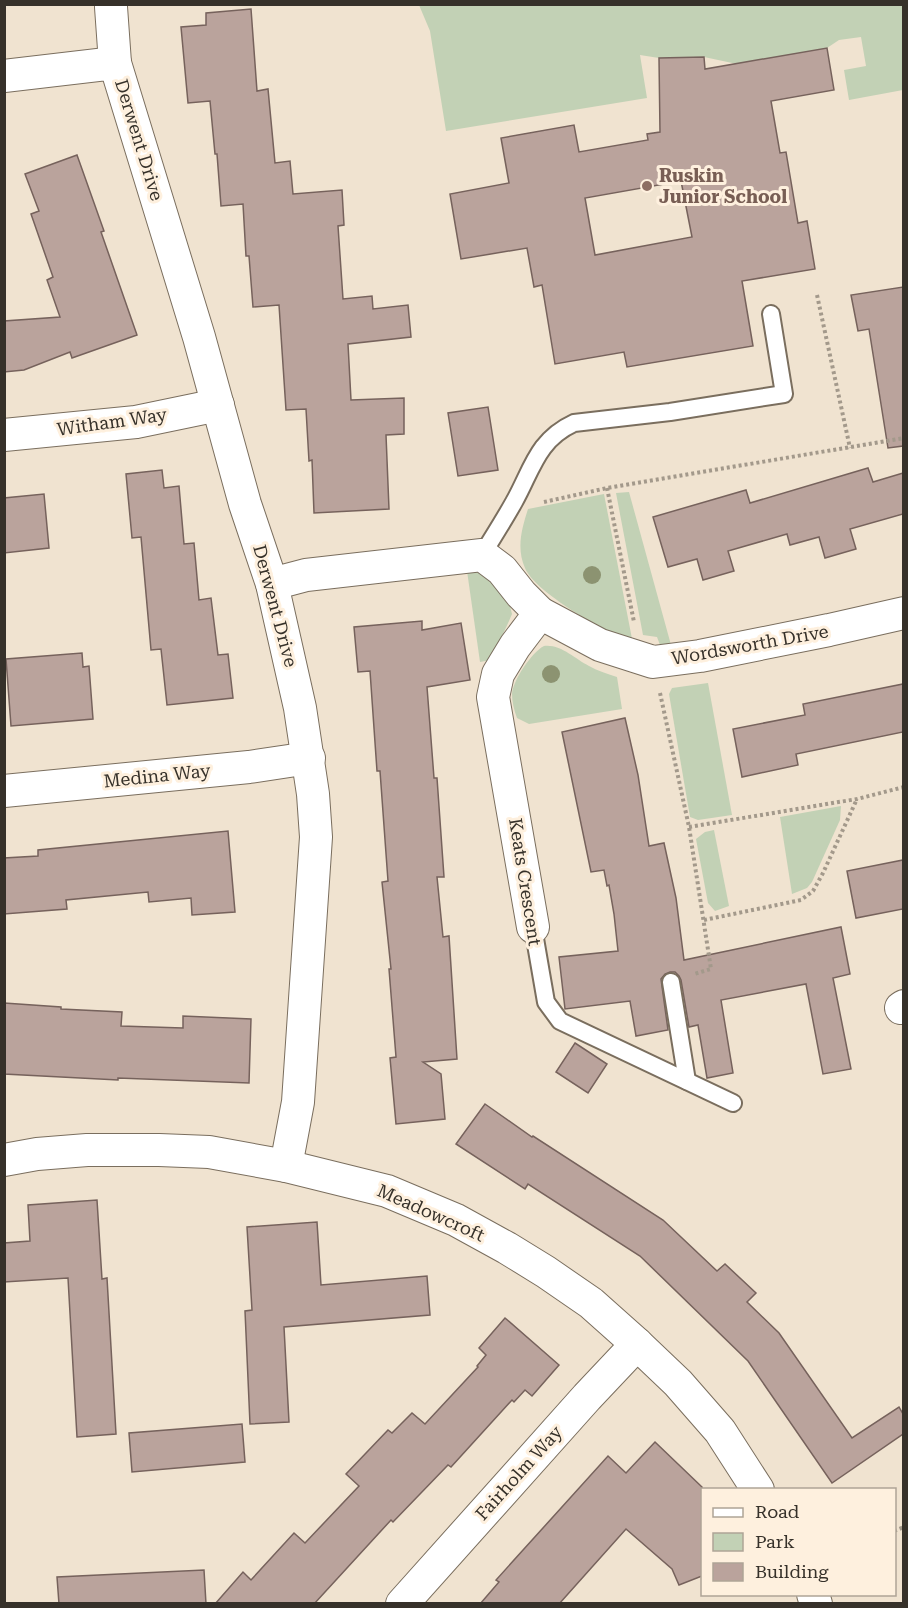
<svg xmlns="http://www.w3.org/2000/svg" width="908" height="1608" font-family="'Roboto Serif',serif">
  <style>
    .green { fill: #c2d1b5 }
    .building { fill: #baa39c; stroke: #76625c; stroke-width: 1.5; fill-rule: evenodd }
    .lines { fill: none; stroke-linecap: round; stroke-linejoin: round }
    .service-casing { stroke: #7a6e5e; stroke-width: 20 }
    .minor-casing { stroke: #7a6e5e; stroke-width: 34 }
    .path { stroke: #a3998b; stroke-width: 4; stroke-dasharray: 3 3; stroke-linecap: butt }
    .service { stroke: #fff; stroke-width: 16 }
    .minor { stroke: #fff; stroke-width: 32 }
    .tree { fill: #8c9371 }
    .education-dot { fill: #8d6e63; stroke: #fef0de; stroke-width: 2 }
    .labels { text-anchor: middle; stroke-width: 6; stroke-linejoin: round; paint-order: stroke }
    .street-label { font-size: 18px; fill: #36312a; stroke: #fef0de }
    .education-label { font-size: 18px; font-weight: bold; fill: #785e54; stroke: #fef0de; text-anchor: start }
  </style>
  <rect width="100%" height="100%" fill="#f0e3d0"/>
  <g class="green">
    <path d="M419,5h484v85l-54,10 -5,-30 22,-4 -5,-29 -22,3 -12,8 -90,16 -33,-7 -45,1 -19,-3 7,43 -201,33 -16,-100z"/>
    <path d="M629,492l42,153h-11l-3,-8 -14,-2 -27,-142z"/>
    <path d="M604,494l29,150c-26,-12 -98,-51 -108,-76 -9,-20 -3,-40 3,-59z"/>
    <path d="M467,571l14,2 9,5 17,19 3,9 2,8 -3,7 -18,39 -11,2z"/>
    <path d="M544,646c17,-2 31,13 45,20 9,5 19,8 28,11l5,32 -93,15 -12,-6c-3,-8 -5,-16 -5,-24 1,-14 20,-42 32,-48z"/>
    <path d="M708,683l24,132 -34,5 -8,-3 -21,-123 3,-6z"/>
    <path d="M841,806l-1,14 -28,62 -5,6 -15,6 -12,-77z"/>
    <path d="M714,830l15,76 -14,5 -7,-8 -12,-64 9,-7z"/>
  </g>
  <g class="building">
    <path d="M251,9l6,82 11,-2 7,74 15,-2 3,33 49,-4 2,35 -6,1 5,73 29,-3 1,13 35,-4 3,32 -63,7 3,56 53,-2v36l-18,1 3,74 -75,4 -2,-53 -3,1 -3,-52 -20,1 -7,-105 -26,2 -4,-51h-3l-3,-52 -22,2 -4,-52h-2l-5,-53 -22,2 -7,-76 25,-2v-12z"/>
    <path d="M827,48l7,42 -63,11 9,52 6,-1 12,71 9,-2 8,48 -73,12 11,65 -126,21 -3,-15 -69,12 -13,-79 -8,2 -7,-39 -66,11 -11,-65 59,-11 -8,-45 73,-13 5,27 69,-12 -1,-6 13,-2 -1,-74 45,-1 1,12zM681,181l11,56 -97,18 -10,-57z"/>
    <path d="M77,155l27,76 -3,1 36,103 -65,23 -2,-6 -46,18 -20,2v-51l56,-4 -13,-37 6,-3 -22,-63 8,-3 -14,-37z"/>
    <path d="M903,287v159l-15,2 -19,-119 -11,2 -7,-36z"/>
    <path d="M488,407l10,63 -40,6 -10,-63z"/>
    <path d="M868,468l5,14 30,-9v41l-53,15 6,20 -31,9 -6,-21 -29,8 -3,-11 -59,17 6,20 -31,9 -6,-21 -29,8 -15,-50 93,-27 4,13z"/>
    <path d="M162,470l2,18 15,-2 5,58 10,-1 5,57 12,-2 7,57 10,-1 5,44 -66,7 -6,-56 -10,1 -10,-113 -9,1 -6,-64z"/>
    <path d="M44,494l5,54 -45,5v-55z"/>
    <path d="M422,621v9l39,-7 9,57 -43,7 7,91h3l7,99h-7l6,60 6,-1 8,123 -34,3 18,12 4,45 -49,5 -6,-66 6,-1 -7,-88h2l-9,-87 6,-1 -8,-110h-3l-7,-100 -12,1 -4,-45z"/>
    <path d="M82,653l1,14 6,-1 4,53 -82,7 -5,-67z"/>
    <path d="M903,684v48l-107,22 2,11 -56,12 -9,-48 72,-14 -2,-11z"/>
    <path d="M625,718l13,57 11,71 15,-3 12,55 8,62 157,-33 9,47 -17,4 18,91 -28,5 -17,-90 -85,16 12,73 -26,5 -9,-53 -9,2 -8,-47 -2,-4 -4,-4h-5l-5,2 -4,5 7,51 -32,6 -6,-35 -65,8 -6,-52 59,-6 -4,-37 -5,-29 -2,1 -3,-16 -13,2 -29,-140z"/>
    <path d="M228,831l7,81 -43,3 -1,-17 -42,4 -1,-10 -82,8 1,9 -63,5v-56l34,-2v-6z"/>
    <path d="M903,860v49l-47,9 -9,-47z"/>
    <path d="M4,1003l57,4v2l61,3 -1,14 62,2v-12l68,3 -2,64 -131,-5v2l-114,-6z"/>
    <path d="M575,1043l32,21 -19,29 -32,-21z"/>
    <path d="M485,1104l47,33 1,-1 130,84 54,51 8,-7 31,29 -9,9 32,31 73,105 47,-31 4,7v20l-71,49 -84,-122 -108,-105 -112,-72 -3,5 -69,-45z"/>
    <path d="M97,1200l5,79 5,-1 9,156 -39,3 -9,-159 -64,4v-39l26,-2 -2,-36z"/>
    <path d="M317,1222l4,63 106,-9 3,39 -146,12 5,95 -39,2 -5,-113 7,-1 -5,-83z"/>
    <path d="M505,1318l54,47 -27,31 -7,-6 -11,12 -2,-2 -61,67 -3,-2 -55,57 -2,-2 -77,84h-99l28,-32 8,8 43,-47 11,10 54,-57 -13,-12 42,-44 4,3 20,-20 13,11 53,-57 -1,-1 9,-11 -7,-7z"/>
    <path d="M242,1424l3,38 -113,10 -3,-39z"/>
    <path d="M655,1442l47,45v89l-23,9 -7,-16 -46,-40 -67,75h-79l19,-22 -3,-2 112,-124 18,17z"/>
    <path d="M204,1570l2,34h-147l-2,-27z"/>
  </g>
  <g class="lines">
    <defs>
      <g id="service">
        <path d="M482,555c11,-18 22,-35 32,-53 18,-32 23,-62 60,-79l96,-11 114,-18 -13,-80"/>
        <path d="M533,927l13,75 14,19 173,82"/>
        <path d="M671,982l16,99"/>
      </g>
      <g id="minor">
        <path d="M111,7l4,56"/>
        <path d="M4,76l111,-13 84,274 46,167 27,80 28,124 13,86 3,43 -18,265 -12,64"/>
        <path d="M4,435l132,-13 82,-17"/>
        <path d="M272,584l34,-9 176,-20 20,15 19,24 19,19 60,32 53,17 47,-6 129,-26 75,-17"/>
        <path d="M4,791l245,-24 60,-9"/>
        <path d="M533,927l-40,-230 5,-23 17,-28 25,-33"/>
        <path d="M901,1008l3,-2"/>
        <path d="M4,1160l33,-6 50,-4h72l50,2 77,14 101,25 69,29 51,28 39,24 45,31 46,41 41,39 42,48 38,59"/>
        <path d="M813,1594l3,10"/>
        <path d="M402,1604l185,-207 50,-53"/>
      </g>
    </defs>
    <use href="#service" class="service-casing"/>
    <use href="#minor" class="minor-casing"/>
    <g class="path">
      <path d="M817,295l33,153"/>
      <path d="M607,488l27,134"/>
      <path d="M544,502l63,-14 297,-50"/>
      <path d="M660,693l29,134 22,142 -17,5"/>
      <path d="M689,827l168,-28 47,-12"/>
      <path d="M704,920l97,-20 12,-9 10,-18 34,-74"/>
      <path d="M894,1531l10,-4"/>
    </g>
    <use href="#service" class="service"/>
    <use href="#minor" class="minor"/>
  </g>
  <g class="tree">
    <circle cx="592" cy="575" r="9"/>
    <circle cx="551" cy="674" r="9"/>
  </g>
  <circle class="education-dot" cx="647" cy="186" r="6"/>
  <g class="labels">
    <g class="street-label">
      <text transform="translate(139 140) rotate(73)" y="6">Derwent Drive</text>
      <text transform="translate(112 422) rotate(-8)" y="6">Witham Way</text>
      <text transform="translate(275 606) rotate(75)" y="6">Derwent Drive</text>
      <text transform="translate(750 645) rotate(-10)" y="6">Wordsworth Drive</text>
      <text transform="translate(157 776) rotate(-6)" y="6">Medina Way</text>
      <text transform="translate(525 882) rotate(81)" y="6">Keats Crescent</text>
      <text transform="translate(431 1213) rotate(24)" y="6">Meadowcroft</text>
      <text transform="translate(519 1473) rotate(-48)" y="6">Fairholm Way</text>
    </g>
    <g class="education-label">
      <text x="659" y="182">Ruskin<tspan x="659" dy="21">Junior School</tspan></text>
    </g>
  </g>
  <rect width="908" height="1608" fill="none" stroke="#36312a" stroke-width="12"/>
  <rect x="701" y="1488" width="195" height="108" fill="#fef0de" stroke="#aea496" stroke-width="1.5"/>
  <rect x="713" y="1508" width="30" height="9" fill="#ffffff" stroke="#aea496" stroke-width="1.5"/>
  <text x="755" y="1518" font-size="18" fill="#36312a">Road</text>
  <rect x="713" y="1533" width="30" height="18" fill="#c2d1b5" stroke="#aea496" stroke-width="1.5"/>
  <text x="755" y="1548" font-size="18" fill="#36312a">Park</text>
  <rect x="713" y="1563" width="30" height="18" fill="#baa39c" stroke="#aea496" stroke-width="1.5"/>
  <text x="755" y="1578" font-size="18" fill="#36312a">Building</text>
</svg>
